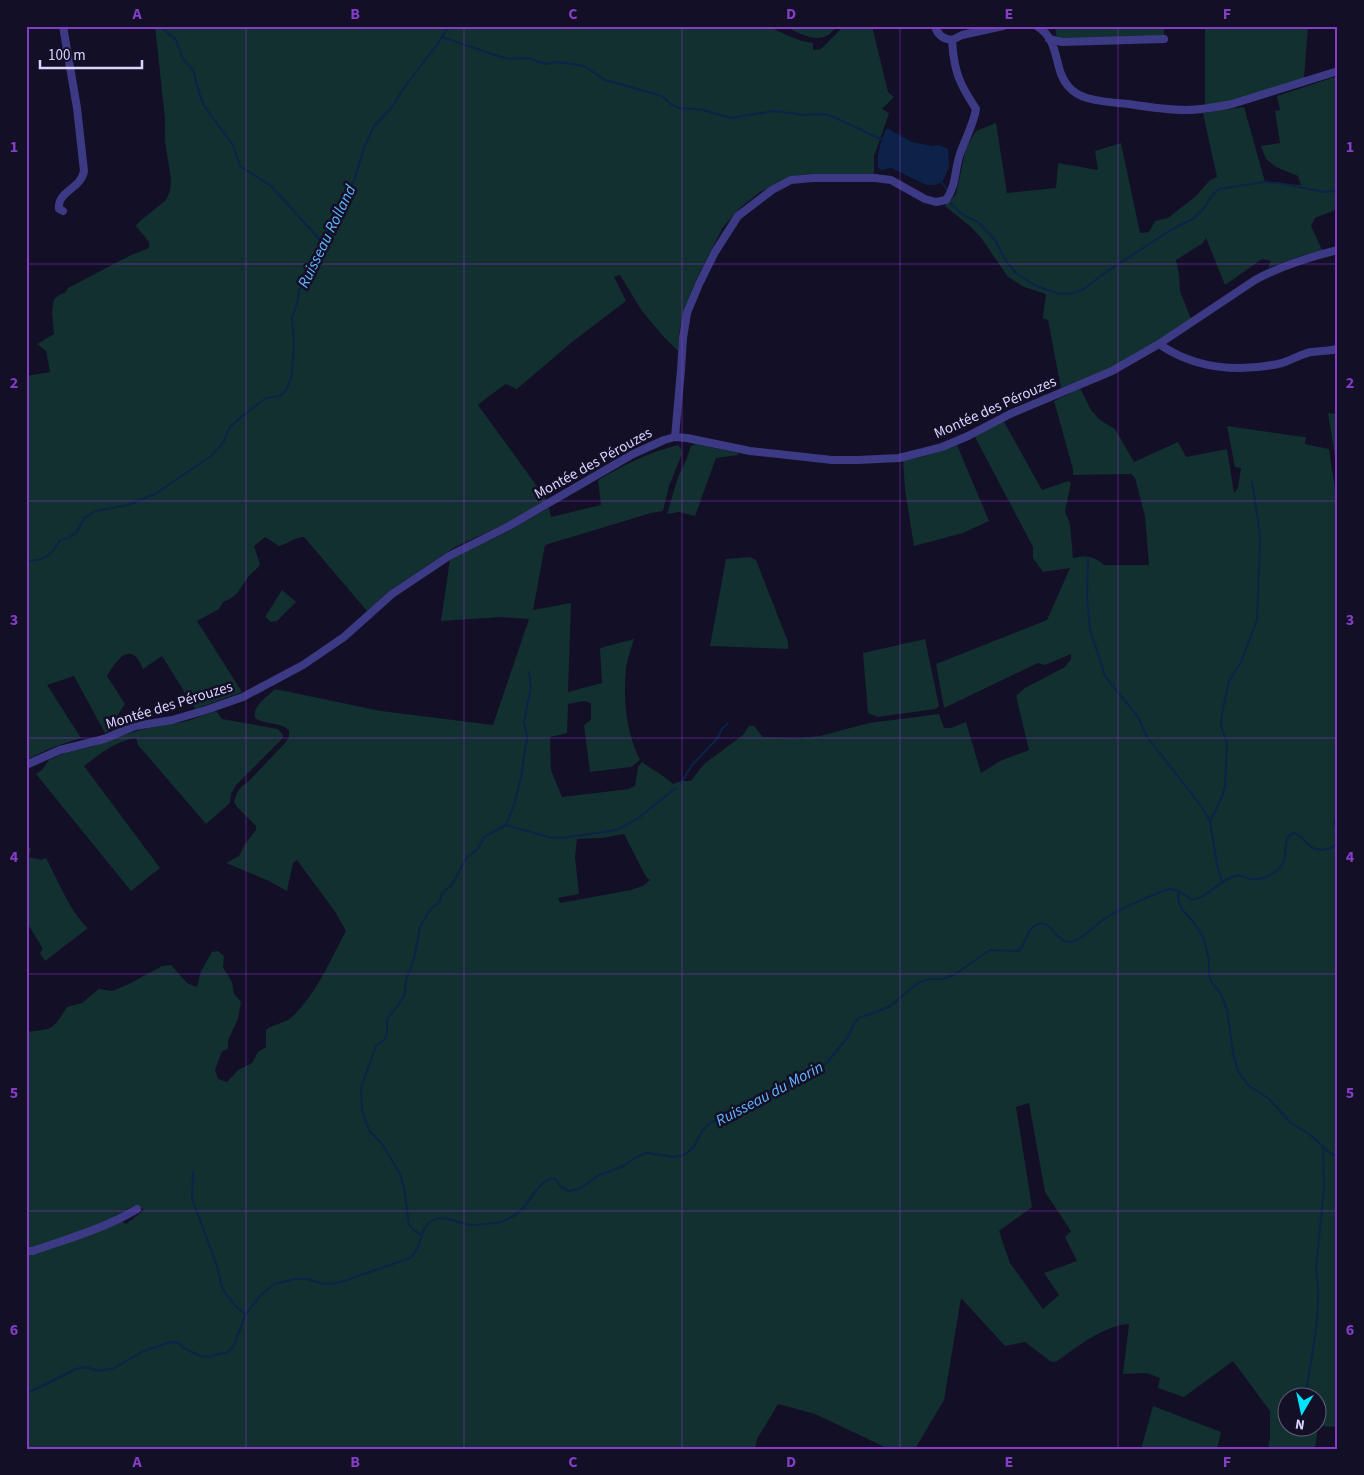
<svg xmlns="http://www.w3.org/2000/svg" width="1364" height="1475" font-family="'Source Sans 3',sans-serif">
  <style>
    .green { fill: #12302f; fill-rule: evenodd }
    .water { fill: #0c2248 }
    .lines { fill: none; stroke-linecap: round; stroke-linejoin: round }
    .stream { stroke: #0c2248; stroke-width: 2 }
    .street { stroke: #3d3a85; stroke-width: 8 }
    .grid { fill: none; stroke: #843dc5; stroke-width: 1; stroke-opacity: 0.55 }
    .labels { text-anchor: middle; stroke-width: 5; stroke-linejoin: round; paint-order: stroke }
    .street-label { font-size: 15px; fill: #d9d4ff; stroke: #130f26 }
    .water-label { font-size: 16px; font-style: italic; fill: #62b6ff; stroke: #130f26 }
    .neatline { fill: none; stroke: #843dc5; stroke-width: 2 }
    .grid-label { font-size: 16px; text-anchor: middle; font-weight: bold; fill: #843dc5 }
  </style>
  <rect width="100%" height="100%" fill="#130f26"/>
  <g class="green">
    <path d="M155,26h614c14,8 28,15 44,17v7l8,-1 23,-23h28l16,66 6,5 -12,12 7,4 -12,35 -3,8v19l-58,-1 -16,1 -10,2 -30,15 -19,15 -18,20 -29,57 -12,34 -3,16 -1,17 -16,-16 -20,-24 -22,-36 -6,2 12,24 -54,41 -55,47 -11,-5 -17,12 -11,9 69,95 -27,17 -65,30 -66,44 -22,20 -63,-74c-9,0 -16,7 -25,9l-14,-9 -11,9 6,18c-3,6 -8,8 -11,12 -10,12 -9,20 -26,26l-4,7 -22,12 45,71 -47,17 -33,-53 -19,13c-2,-4 -4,-9 -6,-11 -12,-14 -25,10 -30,18l18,28 -8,12 3,10 -15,7 -31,-57 -27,9 34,53 -30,10 -25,12v-384l24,-4 -4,-21 -9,-7 17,-10 -2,-22 2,-13 7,-5 4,-1 3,-5 63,-33 18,-7v-6l-13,-16 3,-4 27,-22 4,-9 1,-12 -6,-38v-22z"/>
    <path d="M785,26h52c-3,3 -6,7 -9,9 -12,8 -31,-2 -43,-9z"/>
    <path d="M1055,26h109v11l-107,2z"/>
    <path d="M1205,26h103l-4,53 -71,23 -28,3z"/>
    <path d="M1338,76v133l-23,9 -4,8 11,24 -22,6 -32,12 3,-7 -9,-2 -37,26 -19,-47 -3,5 -27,17 3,14 1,17 11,28 -49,32 -30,16 -51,21 -13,-68 -5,-2 3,-24 -22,-7 -16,-10 -26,-38 -11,-12 -26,-21 11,-12 10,-46 10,-17 20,-8 11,70 49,-5 2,-25 40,7 -3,-19 26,-8 19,90 9,-1 6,-11 13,-3 28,-22 14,-16 7,-3 -14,-64 41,-6 21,75 36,3 -3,-9 -22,-9 -10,-8 -5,-13 19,-3 -5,-32 5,-1 -3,-14z"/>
    <path d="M1079,389l2,1 10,20 9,10 15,9 19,33 44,-20 8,15 41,-8 7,44 4,-5 3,-20 -6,-1 -8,-41 76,11h3l-1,7 24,5 9,59v892l-2,5v22l-18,-1 -3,23h-47l2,-12v-26l-37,-50 -49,36 -26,-9 2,-10 -14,-5 -23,1 6,-50c-27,2 -52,23 -73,38l-6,-1 -25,-19 -20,4 -44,-48 -17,102 -29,49h-26l-74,-35 -37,-10 -21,35 -2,10h-729v-417c27,-3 26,-1 41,-25l15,-4 17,-14 13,2 17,-7 33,-18 9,-1 16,18 10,4 4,-16 11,-19 6,-1 6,5 -1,11 9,15 2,12 7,8 -3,17 -10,21v9l-6,2 -7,19 3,9 9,3 11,-12 14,-7 6,-11 8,-5v-17c6,-6 19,-6 27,-14 24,-23 37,-56 53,-85l-12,-21 -37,-50 -4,3 -6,28 -18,-10 -43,-18 13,-7 6,-12 11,-14v-4l-19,-19 -3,-5 3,-9 4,-6 7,-5 37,-39 4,-6v-7c-9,-8 -24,-5 -34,-12 -3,-12 12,-21 20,-29l106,22 112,14 36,-106 -28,-2 -60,4 9,-62 55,-26 44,-25 2,9 50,-12 -3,-25c28,-16 49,-27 80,-35l3,4 1,5 -13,32 -6,25 -12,2 -106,32 -12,65 38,-7 -3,89 34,-9 -2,-35 34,-9c-3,10 -7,20 -8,30 -3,30 0,63 14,91l-9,7 -41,5 -6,-47 7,-5v-17l-7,-2 -16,3 -1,29 -17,4 1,33 11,27 67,-8 6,-3 3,-19 4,-5c10,8 22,13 31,22l8,-3h10l13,-17 39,-29 6,-9h5l9,11 36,1 21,-2 49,-13 70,-9 5,14h7l15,-6 15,51 19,-12 29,-11 -13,-54 9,-8 40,-21 6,-8v-5l-26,11 -7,-2 -94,45 -8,-44 111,-44 23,-52 -27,4 -10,-14v-11l-59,-112 29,-15 39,70 26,-9 3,2 -6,28 5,13 3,34c13,-3 21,-2 31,7h45l-4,-49 -10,-38 -4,-4 -58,1v-6l-19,-68zM624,834l22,43 4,3 -7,6 -12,4 -71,13 -2,-5 21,-4 -4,-37 2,-18 26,-1zM1029,1103l16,89 26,39 -6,6 12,24 -33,12 15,22 -16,14 -33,-46 -11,-32 33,-24 -16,-100zM136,1205l8,5 -18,14 -11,-8zM1286,1398h30v30h-30z"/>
    <path d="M1328,413l10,1v61z"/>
    <path d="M696,444l42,9v2l-22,3 -21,58 -16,-4 -12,2 11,-37 9,-19 4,-12z"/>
    <path d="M957,445l32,76 -26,12 -49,13 -9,-56 -2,-30 19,-3z"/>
    <path d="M750,557l6,3 32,82v7l-78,-3 16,-87z"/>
    <path d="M282,590l14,12 -19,19 -6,1 -6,-5z"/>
    <path d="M925,639l14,67 -4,3 -57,8 -10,-4 -5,-60z"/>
    <path d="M216,711l6,8 56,10 5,6 -1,4 -46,46 -5,9 -1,9 -24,21 -68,-79 -2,-7c-21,3 -36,16 -52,28l76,102 -29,23 -95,-117 6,-4 7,-10 18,-8 24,-5 30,-11 22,-7 44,-8z"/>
    <path d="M26,846l5,2 -2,9 12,3 5,-2c11,20 25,56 42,70l-43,33 -5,-8 3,-4 -17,-28z"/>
    <path d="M1153,1406l68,26 -4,17h-76z"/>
  </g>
  <path class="water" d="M886,129h3l23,13 20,4 7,-1 9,4 1,18 -3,7 -4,8 -7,3h-8l-36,-17 -9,2 -4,-2c-2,-13 3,-27 8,-39z"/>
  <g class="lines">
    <g class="stream">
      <path d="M160,26l16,14 7,19 10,11 7,26 5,11 28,38 7,21 31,20 51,56"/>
      <path d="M442,37l59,20 10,2 17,-1 17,6 12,-2 16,2 11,2 21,14 57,16 9,8 8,4 24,2 28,8 43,-7 31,4 14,-1 10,1 54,25"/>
      <path d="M940,180l7,10"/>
      <path d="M951,204l12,11 15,7 17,18 11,21 10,12 18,12 25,9 14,-1 11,-4 19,-15 68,-44 23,-12 9,-9 10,-15 6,-5 45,-7 14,1 47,9 9,-1 4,-3"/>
      <path d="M1088,559l-1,38 3,32 15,47 33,41 9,20 55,70 8,14 7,43 5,18"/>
      <path d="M26,561c18,0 25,-5 34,-21l8,-2 9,-6 7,-14 12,-7 32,-6 27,-11 56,-38 12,-13 7,-16 11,-10 25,-19 14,-2 7,-7 5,-14 2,-35 -2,-22 6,-18 1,-9 18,-41 19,-28 9,-19 2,-11 7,-11 10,-33 10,-22 18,-19 14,-22 30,-39 13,-20"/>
      <path d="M681,783l11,-18 24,-25 6,-11 5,-5"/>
      <path d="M1338,815l-4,7 4,11"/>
      <path d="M1210,821l12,-24 3,-10 2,-44 -6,-17 1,-12 7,-33 12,-19 16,-42 3,-81 -2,-19 -6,-38"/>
      <path d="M506,825l42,12 14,1 55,-8 20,-11 39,-31"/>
      <path d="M1179,892l-1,7 3,9 14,16 8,13 6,22v16l3,8 9,11 6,16 6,43 5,18 11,15 19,12 24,26 16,9 22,20 8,4"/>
      <path d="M193,1172l-1,24 2,8 23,62 4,18 4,9 12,15 9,6"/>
      <path d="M421,1235l-8,-6 -4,-5 -5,-36 -4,-14 -18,-30 -13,-14 -7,-20 -1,-22 15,-42 9,-7 2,-6v-14l14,-18 4,-8 1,-12 8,-22 6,-32 9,-16 11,-10 2,-8 10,-8 14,-27 12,-9 6,-12 22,-12 8,-20 7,-27 6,-41 -3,-16 7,-33 -2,-16"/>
      <path d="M26,1393l8,-3 42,-21 9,-2 14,4 15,-3 30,-17 27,-9 8,1 5,5 16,8 10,1 8,-3 9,-1 6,-6 13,-33 14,-18 14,-12 21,-5h12l17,5 14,-1 72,-25c2,-3 6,-6 7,-9 5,-10 4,-20 13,-27 11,-9 29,2 42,3 9,0 30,-2 38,-7 20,-10 22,-30 40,-40l5,1 6,8 8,4 10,-2 20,-14 25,-9 12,-9 11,-4 27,4 10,-2 10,-8 8,-16 8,-8 58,-31 55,-25 25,-30 6,-14 5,-5 30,-11 30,-25 12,-3h11l12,-4 36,-25 28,1c9,-7 8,-23 20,-27 16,-5 19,26 39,16 10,-5 18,-15 27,-21 8,-6 59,-30 67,-30 8,1 15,7 21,11 17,-3 27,-20 43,-24 6,-2 10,2 15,3 11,2 25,-5 31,-13 9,-10 -1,-28 13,-33 14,5 12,20 34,16 6,-1 9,-5 10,-11"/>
      <path d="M1305,1398c6,-39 18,-90 11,-128l8,-83 -1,-40"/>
    </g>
    <g class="street">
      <path d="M935,26c2,8 8,13 17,14l10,-5 41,-9"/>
      <path d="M1037,26c24,15 16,43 31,60 5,6 12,10 19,12 14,4 28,5 42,6 19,3 38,6 57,6 16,0 31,-3 46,-6l106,-33"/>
      <path d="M1049,39l13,3 102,-3"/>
      <path d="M63,211l-4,-2c-2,-18 22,-20 25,-38l-7,-63 -14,-82"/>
      <path d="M1159,344c36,25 80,29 123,19 10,-3 19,-9 29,-11 9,-1 18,-1 27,-3"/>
      <path d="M675,437l6,-67 2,-32 4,-25 12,-29 16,-32 23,-36 34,-26 19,-10 22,-2h62l16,2 34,19 11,3 10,-2c11,-16 8,-29 14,-46 5,-15 13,-28 16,-45 -17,-26 -22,-37 -24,-69"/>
      <path d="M26,765l34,-15 44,-11 31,-13 37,-6 34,-10 37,-13 60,-32 41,-28 48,-43 57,-38 60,-30 124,-72 31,-14 11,-3 12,1 63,13 82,9h26l41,-2 24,-6 19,-5 26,-11 42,-22 102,-43 47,-27 96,-64c26,-14 54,-23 83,-30"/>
      <path d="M26,1251h7c34,-12 73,-23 104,-42"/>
    </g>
  </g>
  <path class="grid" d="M246,26v1423M464,26v1423M682,26v1423M900,26v1423M1118,26v1423M26,264h1312M26,501h1312M26,738h1312M26,974h1312M26,1211h1312"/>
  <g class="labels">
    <g class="street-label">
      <text transform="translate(995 407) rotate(-24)" y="5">Montée des Pérouzes</text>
      <text transform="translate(593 463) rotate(-29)" y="5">Montée des Pérouzes</text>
      <text transform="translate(169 705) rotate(-17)" y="5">Montée des Pérouzes</text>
    </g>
    <g class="water-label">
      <text transform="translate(326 236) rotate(-64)" y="6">Ruisseau Rolland</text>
      <text transform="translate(769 1093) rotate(-28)" y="6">Ruisseau du Morin</text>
    </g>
  </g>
  <rect width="1364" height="1475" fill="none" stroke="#130f26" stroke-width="55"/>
  <g transform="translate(1302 1412) rotate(189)"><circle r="24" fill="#130f26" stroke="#625e7d"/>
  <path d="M0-4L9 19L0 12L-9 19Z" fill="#00e5ff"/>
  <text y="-8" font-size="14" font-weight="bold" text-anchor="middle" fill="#d9d4ff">N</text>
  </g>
  <path d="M40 60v8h102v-8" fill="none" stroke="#d9d4ff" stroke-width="2.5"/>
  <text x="48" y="60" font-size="15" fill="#d9d4ff" stroke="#130f26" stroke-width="4" paint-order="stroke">100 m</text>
  <rect x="28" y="28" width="1308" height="1420" class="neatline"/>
  <g class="grid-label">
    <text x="137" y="19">A</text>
    <text x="355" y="19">B</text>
    <text x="573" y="19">C</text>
    <text x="791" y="19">D</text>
    <text x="1009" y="19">E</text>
    <text x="1227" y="19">F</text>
    <text x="14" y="152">1</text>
    <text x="1350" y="152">1</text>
    <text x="14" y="388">2</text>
    <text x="1350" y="388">2</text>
    <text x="14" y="625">3</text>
    <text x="1350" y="625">3</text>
    <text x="14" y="862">4</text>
    <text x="1350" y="862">4</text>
    <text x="14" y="1098">5</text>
    <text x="1350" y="1098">5</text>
    <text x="14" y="1335">6</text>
    <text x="1350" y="1335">6</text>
    <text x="137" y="1467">A</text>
    <text x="355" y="1467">B</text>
    <text x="573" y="1467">C</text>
    <text x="791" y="1467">D</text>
    <text x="1009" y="1467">E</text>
    <text x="1227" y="1467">F</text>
  </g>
</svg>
